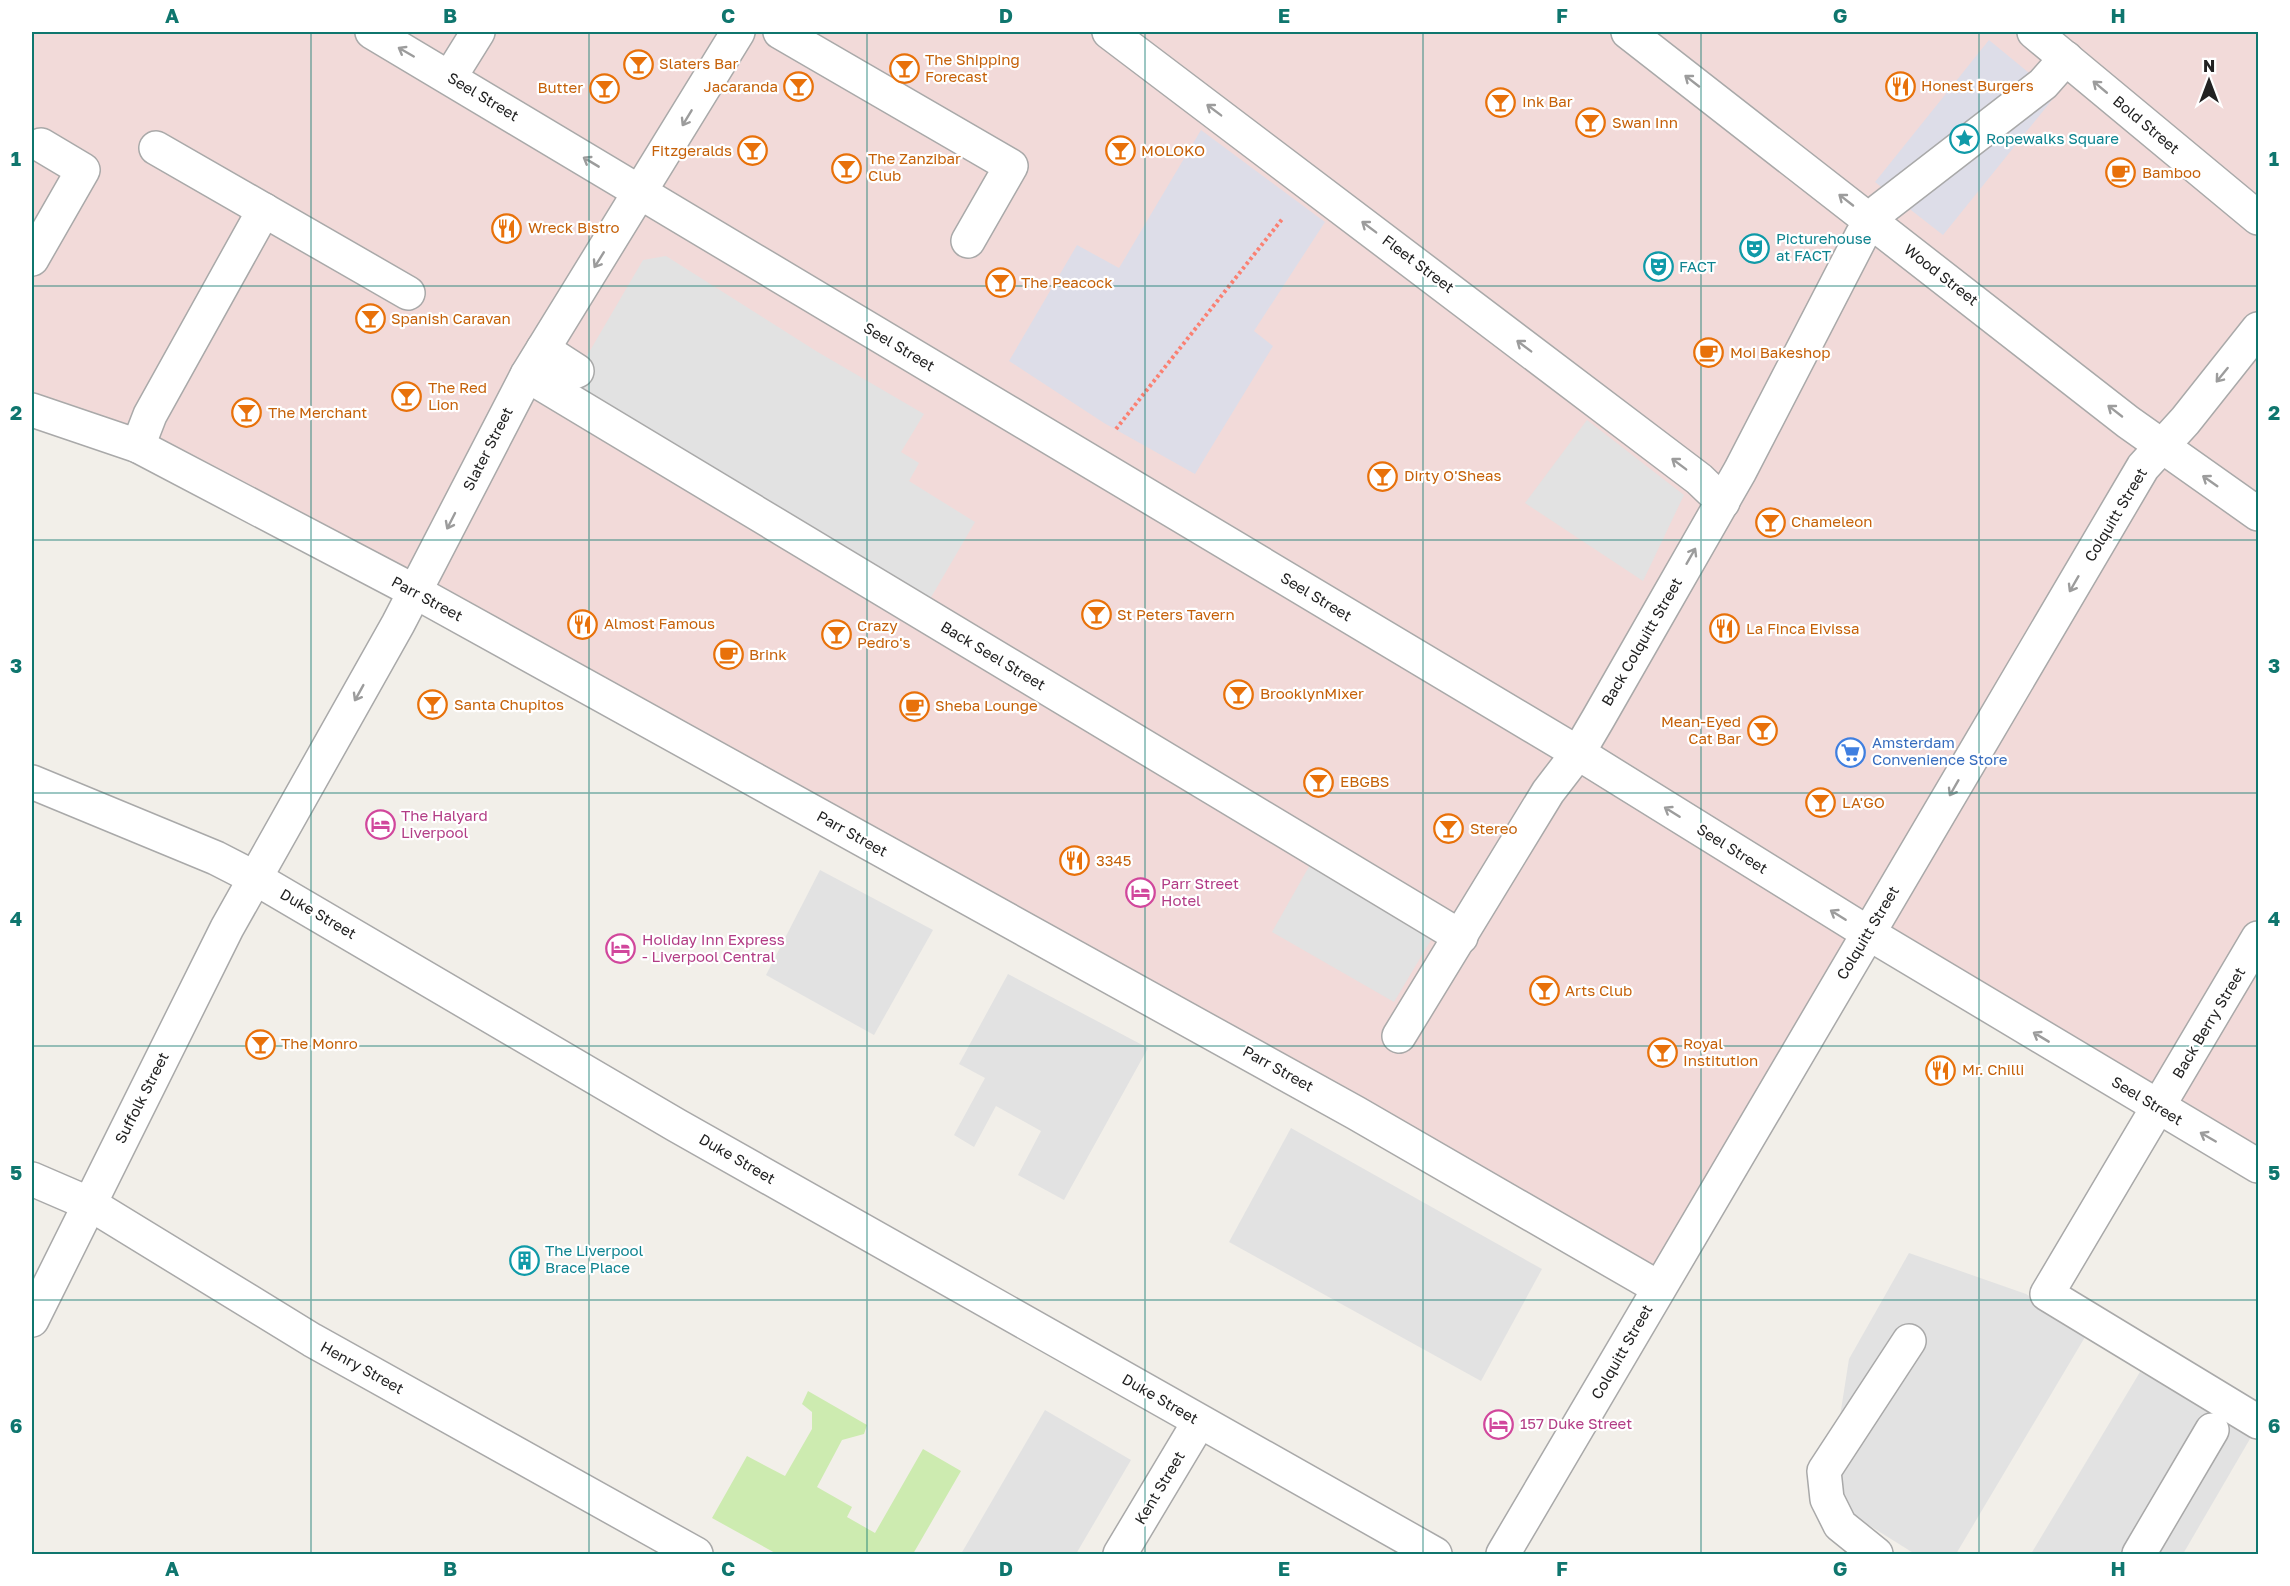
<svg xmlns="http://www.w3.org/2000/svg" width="2290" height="1586" font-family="'Golos Text',sans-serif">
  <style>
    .commercial { fill: #f2dad9 }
    .grass { fill: #cdebb0 }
    .parking { fill: #e2e2e2 }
    .plaza { fill: #dddde8 }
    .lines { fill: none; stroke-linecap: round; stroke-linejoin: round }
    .minor-casing { stroke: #a9a9a9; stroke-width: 36 }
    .path { stroke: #fa8072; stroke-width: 4; stroke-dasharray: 3 3; stroke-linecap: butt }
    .minor { stroke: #fff; stroke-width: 33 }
    .oneway { stroke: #9c9c9c }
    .grid { fill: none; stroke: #0f766e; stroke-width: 1.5; stroke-opacity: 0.55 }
    .labels { text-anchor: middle; stroke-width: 4.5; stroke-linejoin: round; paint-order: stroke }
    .food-label { font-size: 15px; fill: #c56008; stroke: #fff; text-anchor: start }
    .street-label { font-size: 15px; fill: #222; stroke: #fff }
    .culture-label { font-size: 15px; fill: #0d838f; stroke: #fff; text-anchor: start }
    .shop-label { font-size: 15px; fill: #366cbe; stroke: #fff; text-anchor: start }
    .hotel-label { font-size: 15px; fill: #b23c85; stroke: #fff; text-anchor: start }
    .neatline { fill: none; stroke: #0f766e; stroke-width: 2 }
    .grid-label { font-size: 20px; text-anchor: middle; font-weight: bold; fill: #0f766e }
  </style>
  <rect width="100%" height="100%" fill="#f2efe9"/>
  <path class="commercial" d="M32,32h2226v1134l-390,-233 -209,355 -1245,-697 -382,-181z"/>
  <path class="grass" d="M808,1391l59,34 -3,9 -22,6 -25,47 35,20 -5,10 28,16 48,-84 38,22 -48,83h-136l-65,-36 35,-62 38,20 27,-47v-17l-10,-8z"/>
  <g class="parking">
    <path d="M666,256l150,95 108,63 -23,38 18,11 -10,18 66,41 -49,84 -359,-216 76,-130z"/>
    <path d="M1587,420l97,75 -41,86 -118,-78z"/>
    <path d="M1311,863l123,72 -40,67 -122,-70z"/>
    <path d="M820,870l113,60 -59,105 -108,-60z"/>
    <path d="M1008,974l140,74 -84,152 -46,-25 23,-44 -45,-25 -22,41 -20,-12 31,-57 -26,-14z"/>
    <path d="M1291,1128l251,141 -61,112 -252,-139z"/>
    <path d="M1909,1253l117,41 62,38 -132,222h-41l-88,-55 22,-140z"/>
    <path d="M2140,1372l114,60 -71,122h-152z"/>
    <path d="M1045,1410l86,50 -55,94h-115z"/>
  </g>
  <g class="plaza">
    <path d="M1989,40l67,55 -113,140 -68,-53z"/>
    <path d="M1201,130l124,92 -71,109 19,15 -78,128 -91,-51 -95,-62 68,-116 42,23z"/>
  </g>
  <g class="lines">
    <defs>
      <g id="minor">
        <path d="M372,32l1206,721 290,180 390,233"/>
        <path d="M780,32l231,134 -43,75"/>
        <path d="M1109,32l590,447 24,23"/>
        <path d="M1628,32l500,390 130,92"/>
        <path d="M2034,32l224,186"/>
        <path d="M450,77l28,-45"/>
        <path d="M156,148l252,145"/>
        <path d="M1880,210l163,-126 23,-26"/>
        <path d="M32,259l51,-89 -42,-25"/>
        <path d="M543,349l34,22"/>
        <path d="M527,375l934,562"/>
        <path d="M32,410l106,36 276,145 942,522 303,175"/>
        <path d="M138,446l12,-31 114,-205"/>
        <path d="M32,782l184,76 39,20 421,247 759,429"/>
        <path d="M2258,938l-211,356 211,128"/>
        <path d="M1399,1036l149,-244 30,-39 20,-34 142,-248 122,-236"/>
        <path d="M32,1179l58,25 222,136 384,214"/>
        <path d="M32,1320l195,-392 171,-304 129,-249 211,-343"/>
        <path d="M1120,1554l79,-132"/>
        <path d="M1503,1554l640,-1087 42,-46 73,-92"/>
        <path d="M1876,1554l-36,-29 -13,-26 -3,-28 85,-130"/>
        <path d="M2139,1554l73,-124"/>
      </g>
    </defs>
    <use href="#minor" class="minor-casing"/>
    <path class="path" d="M1116,429l167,-211"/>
    <use href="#minor" class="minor"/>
  </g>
  <defs><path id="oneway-shaft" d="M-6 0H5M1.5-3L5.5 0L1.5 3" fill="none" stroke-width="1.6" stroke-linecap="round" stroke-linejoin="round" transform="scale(1.5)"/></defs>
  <g class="oneway">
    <use href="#oneway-shaft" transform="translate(406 52) rotate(-150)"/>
    <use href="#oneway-shaft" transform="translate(1692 81) rotate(-142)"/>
    <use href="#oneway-shaft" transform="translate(2100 87) rotate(-140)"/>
    <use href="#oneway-shaft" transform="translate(1214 110) rotate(-143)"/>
    <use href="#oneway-shaft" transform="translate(687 118) rotate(121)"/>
    <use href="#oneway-shaft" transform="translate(591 162) rotate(-149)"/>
    <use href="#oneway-shaft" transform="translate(1846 200) rotate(-142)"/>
    <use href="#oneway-shaft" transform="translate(1369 227) rotate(-143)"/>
    <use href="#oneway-shaft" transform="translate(599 260) rotate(122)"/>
    <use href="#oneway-shaft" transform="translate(1524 346) rotate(-143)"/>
    <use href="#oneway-shaft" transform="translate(2222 375) rotate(129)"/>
    <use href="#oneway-shaft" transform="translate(2115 411) rotate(-142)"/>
    <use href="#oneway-shaft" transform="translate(1679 464) rotate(-143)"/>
    <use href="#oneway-shaft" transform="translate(2210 481) rotate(-145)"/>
    <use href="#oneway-shaft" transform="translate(451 521) rotate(117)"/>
    <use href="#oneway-shaft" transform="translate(1691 556) rotate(-60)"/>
    <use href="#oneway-shaft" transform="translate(2074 584) rotate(120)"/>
    <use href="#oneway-shaft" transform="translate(359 693) rotate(119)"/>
    <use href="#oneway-shaft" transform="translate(1954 788) rotate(120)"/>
    <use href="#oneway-shaft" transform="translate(1672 812) rotate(-148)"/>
    <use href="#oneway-shaft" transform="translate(1838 915) rotate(-148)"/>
    <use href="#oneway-shaft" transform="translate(2041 1037) rotate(-149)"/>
    <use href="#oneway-shaft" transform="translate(2208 1137) rotate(-150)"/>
  </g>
  <path class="grid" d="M311,32v1522M589,32v1522M867,32v1522M1145,32v1522M1423,32v1522M1701,32v1522M1979,32v1522M32,286h2226M32,540h2226M32,793h2226M32,1046h2226M32,1300h2226"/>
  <defs>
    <symbol id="bar-ring" viewBox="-11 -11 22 22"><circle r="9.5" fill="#fff" stroke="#e8710a" stroke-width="1.5"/><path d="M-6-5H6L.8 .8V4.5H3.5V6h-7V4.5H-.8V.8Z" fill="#e8710a"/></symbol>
    <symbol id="restaurant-ring" viewBox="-11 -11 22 22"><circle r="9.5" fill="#fff" stroke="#e8710a" stroke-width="1.5"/><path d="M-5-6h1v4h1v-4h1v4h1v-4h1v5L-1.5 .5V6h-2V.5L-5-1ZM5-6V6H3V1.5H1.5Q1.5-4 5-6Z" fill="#e8710a"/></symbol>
    <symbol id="sight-ring" viewBox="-11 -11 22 22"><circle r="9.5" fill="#fff" stroke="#0f9aa8" stroke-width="1.5"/><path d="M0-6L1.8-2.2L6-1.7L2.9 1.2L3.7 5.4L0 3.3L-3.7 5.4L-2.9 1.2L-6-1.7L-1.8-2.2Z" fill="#0f9aa8"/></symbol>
    <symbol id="cafe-ring" viewBox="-11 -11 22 22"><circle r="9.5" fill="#fff" stroke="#e8710a" stroke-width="1.5"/><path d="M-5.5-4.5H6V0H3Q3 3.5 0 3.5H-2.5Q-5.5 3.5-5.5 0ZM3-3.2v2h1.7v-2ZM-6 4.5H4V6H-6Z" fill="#e8710a"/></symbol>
    <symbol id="theatre-ring" viewBox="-11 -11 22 22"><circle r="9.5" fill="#fff" stroke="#0f9aa8" stroke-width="1.5"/><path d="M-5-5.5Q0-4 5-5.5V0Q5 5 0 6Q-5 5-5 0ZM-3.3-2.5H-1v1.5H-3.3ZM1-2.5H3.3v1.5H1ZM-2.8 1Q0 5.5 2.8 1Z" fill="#0f9aa8"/></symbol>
    <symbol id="supermarket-ring" viewBox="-11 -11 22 22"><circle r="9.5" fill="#fff" stroke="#3f7fe0" stroke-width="1.5"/><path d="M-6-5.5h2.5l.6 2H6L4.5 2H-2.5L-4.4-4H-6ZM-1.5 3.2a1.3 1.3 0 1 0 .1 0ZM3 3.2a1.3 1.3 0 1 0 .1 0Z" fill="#3f7fe0"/></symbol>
    <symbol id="hotel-ring" viewBox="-11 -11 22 22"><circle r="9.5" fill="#fff" stroke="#d1479c" stroke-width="1.5"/><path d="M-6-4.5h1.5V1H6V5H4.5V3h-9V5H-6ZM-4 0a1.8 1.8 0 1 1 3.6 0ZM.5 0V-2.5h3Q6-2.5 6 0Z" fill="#d1479c"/></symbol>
    <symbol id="building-ring" viewBox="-11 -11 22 22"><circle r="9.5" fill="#fff" stroke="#0f9aa8" stroke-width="1.5"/><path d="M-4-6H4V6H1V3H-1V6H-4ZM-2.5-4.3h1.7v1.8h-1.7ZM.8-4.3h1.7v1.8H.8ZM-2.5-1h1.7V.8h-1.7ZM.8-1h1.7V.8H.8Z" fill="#0f9aa8"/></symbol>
  </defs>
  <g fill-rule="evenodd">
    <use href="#bar-ring" x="622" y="48" width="33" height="33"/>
    <use href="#bar-ring" x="888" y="52" width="33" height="33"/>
    <use href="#restaurant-ring" x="1884" y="70" width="33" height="33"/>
    <use href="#bar-ring" x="782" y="70" width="33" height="33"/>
    <use href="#bar-ring" x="588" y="72" width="33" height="33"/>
    <use href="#bar-ring" x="1484" y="86" width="33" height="33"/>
    <use href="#bar-ring" x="1574" y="106" width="33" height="33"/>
    <use href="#sight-ring" x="1948" y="122" width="33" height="33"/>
    <use href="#bar-ring" x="736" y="134" width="33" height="33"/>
    <use href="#bar-ring" x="1104" y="134" width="33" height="33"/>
    <use href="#bar-ring" x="830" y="152" width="33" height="33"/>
    <use href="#cafe-ring" x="2104" y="156" width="33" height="33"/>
    <use href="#restaurant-ring" x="490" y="212" width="33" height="33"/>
    <use href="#theatre-ring" x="1738" y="232" width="33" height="33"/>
    <use href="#theatre-ring" x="1642" y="250" width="33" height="33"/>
    <use href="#bar-ring" x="984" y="266" width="33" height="33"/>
    <use href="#bar-ring" x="354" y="302" width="33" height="33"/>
    <use href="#cafe-ring" x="1692" y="336" width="33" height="33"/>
    <use href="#bar-ring" x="390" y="380" width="33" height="33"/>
    <use href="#bar-ring" x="230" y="396" width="33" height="33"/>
    <use href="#bar-ring" x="1366" y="460" width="33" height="33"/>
    <use href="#bar-ring" x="1754" y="506" width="33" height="33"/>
    <use href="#bar-ring" x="1080" y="598" width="33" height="33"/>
    <use href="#restaurant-ring" x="566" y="608" width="33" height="33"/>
    <use href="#restaurant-ring" x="1708" y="612" width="33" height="33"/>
    <use href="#bar-ring" x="820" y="618" width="33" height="33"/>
    <use href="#cafe-ring" x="712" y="638" width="33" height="33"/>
    <use href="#bar-ring" x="1222" y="678" width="33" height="33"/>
    <use href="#bar-ring" x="416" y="688" width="33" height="33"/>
    <use href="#cafe-ring" x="898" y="690" width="33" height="33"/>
    <use href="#bar-ring" x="1746" y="714" width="33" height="33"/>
    <use href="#supermarket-ring" x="1834" y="736" width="33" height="33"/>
    <use href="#bar-ring" x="1302" y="766" width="33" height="33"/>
    <use href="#bar-ring" x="1804" y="786" width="33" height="33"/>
    <use href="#hotel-ring" x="364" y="808" width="33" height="33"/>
    <use href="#bar-ring" x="1432" y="812" width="33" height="33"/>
    <use href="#restaurant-ring" x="1058" y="844" width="33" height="33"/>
    <use href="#hotel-ring" x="1124" y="876" width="33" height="33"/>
    <use href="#hotel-ring" x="604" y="932" width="33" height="33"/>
    <use href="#bar-ring" x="1528" y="974" width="33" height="33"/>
    <use href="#bar-ring" x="244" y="1028" width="33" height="33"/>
    <use href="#bar-ring" x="1646" y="1036" width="33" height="33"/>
    <use href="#restaurant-ring" x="1924" y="1054" width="33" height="33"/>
    <use href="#building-ring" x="508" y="1244" width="33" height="33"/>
    <use href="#hotel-ring" x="1482" y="1408" width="33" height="33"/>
  </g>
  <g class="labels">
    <g class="food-label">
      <text x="925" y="65">The Shipping<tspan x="925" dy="17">Forecast</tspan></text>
      <text x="659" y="69">Slaters Bar</text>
      <text x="1921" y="91">Honest Burgers</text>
      <text x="778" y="92" text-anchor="end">Jacaranda</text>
      <text x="583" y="93" text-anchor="end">Butter</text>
      <text x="1522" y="107">Ink Bar</text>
      <text x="1612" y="128">Swan Inn</text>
      <text x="732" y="156" text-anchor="end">Fitzgeralds</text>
      <text x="1141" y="156">MOLOKO</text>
      <text x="868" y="164">The Zanzibar<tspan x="868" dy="17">Club</tspan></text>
      <text x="2142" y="178">Bamboo</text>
      <text x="528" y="233">Wreck Bistro</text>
      <text x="1021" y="288">The Peacock</text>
      <text x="391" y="324">Spanish Caravan</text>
      <text x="1730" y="358">Moi Bakeshop</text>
      <text x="428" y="393">The Red<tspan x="428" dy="17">Lion</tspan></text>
      <text x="268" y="418">The Merchant</text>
      <text x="1404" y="481">Dirty O'Sheas</text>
      <text x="1791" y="527">Chameleon</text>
      <text x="1117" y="620">St Peters Tavern</text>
      <text x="604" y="629">Almost Famous</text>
      <text x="857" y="631">Crazy<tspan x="857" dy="17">Pedro's</tspan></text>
      <text x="1746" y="634">La Finca Eivissa</text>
      <text x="749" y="660">Brink</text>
      <text x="1260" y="699">BrooklynMixer</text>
      <text x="454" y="710">Santa Chupitos</text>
      <text x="935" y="711">Sheba Lounge</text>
      <text x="1741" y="727" text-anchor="end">Mean-Eyed<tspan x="1741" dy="17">Cat Bar</tspan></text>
      <text x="1340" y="787">EBGBS</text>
      <text x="1842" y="808">LA'GO</text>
      <text x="1470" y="834">Stereo</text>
      <text x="1096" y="866">3345</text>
      <text x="1565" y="996">Arts Club</text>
      <text x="281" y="1049">The Monro</text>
      <text x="1683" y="1049">Royal<tspan x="1683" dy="17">Institution</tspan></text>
      <text x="1962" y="1075">Mr. Chilli</text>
    </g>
    <g class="street-label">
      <text transform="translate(483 97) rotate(31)" y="5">Seel Street</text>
      <text transform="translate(2146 125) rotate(40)" y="5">Bold Street</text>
      <text transform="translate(1418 264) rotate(37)" y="5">Fleet Street</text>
      <text transform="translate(1941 275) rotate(38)" y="5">Wood Street</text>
      <text transform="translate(899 347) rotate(31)" y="5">Seel Street</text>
      <text transform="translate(488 449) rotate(-63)" y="5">Slater Street</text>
      <text transform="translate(2116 515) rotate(-59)" y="5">Colquitt Street</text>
      <text transform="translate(1316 597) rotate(31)" y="5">Seel Street</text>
      <text transform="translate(427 599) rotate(28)" y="5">Parr Street</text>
      <text transform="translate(1642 642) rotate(-60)" y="5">Back Colquitt Street</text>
      <text transform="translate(993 656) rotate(31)" y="5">Back Seel Street</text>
      <text transform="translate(852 834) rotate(29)" y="5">Parr Street</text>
      <text transform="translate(1732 849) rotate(32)" y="5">Seel Street</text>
      <text transform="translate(318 914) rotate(30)" y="5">Duke Street</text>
      <text transform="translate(1868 933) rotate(-59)" y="5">Colquitt Street</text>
      <text transform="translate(2209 1023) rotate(-59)" y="5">Back Berry Street</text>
      <text transform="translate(1278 1069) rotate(29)" y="5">Parr Street</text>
      <text transform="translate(142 1098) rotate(-63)" y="5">Suffolk Street</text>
      <text transform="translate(2147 1101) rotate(31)" y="5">Seel Street</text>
      <text transform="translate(737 1159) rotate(30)" y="5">Duke Street</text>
      <text transform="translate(1622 1352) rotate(-60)" y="5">Colquitt Street</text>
      <text transform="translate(362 1368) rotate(29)" y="5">Henry Street</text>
      <text transform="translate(1160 1399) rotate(30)" y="5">Duke Street</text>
      <text transform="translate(1160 1488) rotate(-59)" y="5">Kent Street</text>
    </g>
    <g class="culture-label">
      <text x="1986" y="144">Ropewalks Square</text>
      <text x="1776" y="244">Picturehouse<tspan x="1776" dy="17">at FACT</tspan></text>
      <text x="1679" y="272">FACT</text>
      <text x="545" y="1256">The Liverpool<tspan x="545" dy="17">Brace Place</tspan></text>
    </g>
    <g class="shop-label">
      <text x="1872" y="748">Amsterdam<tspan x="1872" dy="17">Convenience Store</tspan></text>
    </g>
    <g class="hotel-label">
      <text x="401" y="821">The Halyard<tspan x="401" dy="17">Liverpool</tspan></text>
      <text x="1161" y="889">Parr Street<tspan x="1161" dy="17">Hotel</tspan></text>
      <text x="642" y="945">Holiday Inn Express<tspan x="642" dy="17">- Liverpool Central</tspan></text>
      <text x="1520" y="1429">157 Duke Street</text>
    </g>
  </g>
  <rect width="2290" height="1586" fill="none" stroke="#ffffff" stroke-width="66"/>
  <g transform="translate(2209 81)" stroke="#ffffff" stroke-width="4.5" paint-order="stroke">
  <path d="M0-4.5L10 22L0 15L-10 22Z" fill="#222222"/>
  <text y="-9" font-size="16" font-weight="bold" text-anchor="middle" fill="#222222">N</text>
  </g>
  <rect x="33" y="33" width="2224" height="1520" class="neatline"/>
  <g class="grid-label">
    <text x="172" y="23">A</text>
    <text x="450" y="23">B</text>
    <text x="728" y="23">C</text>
    <text x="1006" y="23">D</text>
    <text x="1284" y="23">E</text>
    <text x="1562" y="23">F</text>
    <text x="1840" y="23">G</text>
    <text x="2118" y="23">H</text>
    <text x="16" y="166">1</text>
    <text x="2274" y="166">1</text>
    <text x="16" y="420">2</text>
    <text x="2274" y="420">2</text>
    <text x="16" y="673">3</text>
    <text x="2274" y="673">3</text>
    <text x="16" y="926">4</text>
    <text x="2274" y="926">4</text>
    <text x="16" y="1180">5</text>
    <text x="2274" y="1180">5</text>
    <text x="16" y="1433">6</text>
    <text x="2274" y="1433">6</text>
    <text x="172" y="1576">A</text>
    <text x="450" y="1576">B</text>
    <text x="728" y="1576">C</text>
    <text x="1006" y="1576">D</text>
    <text x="1284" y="1576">E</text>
    <text x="1562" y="1576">F</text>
    <text x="1840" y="1576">G</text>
    <text x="2118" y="1576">H</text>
  </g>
</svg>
